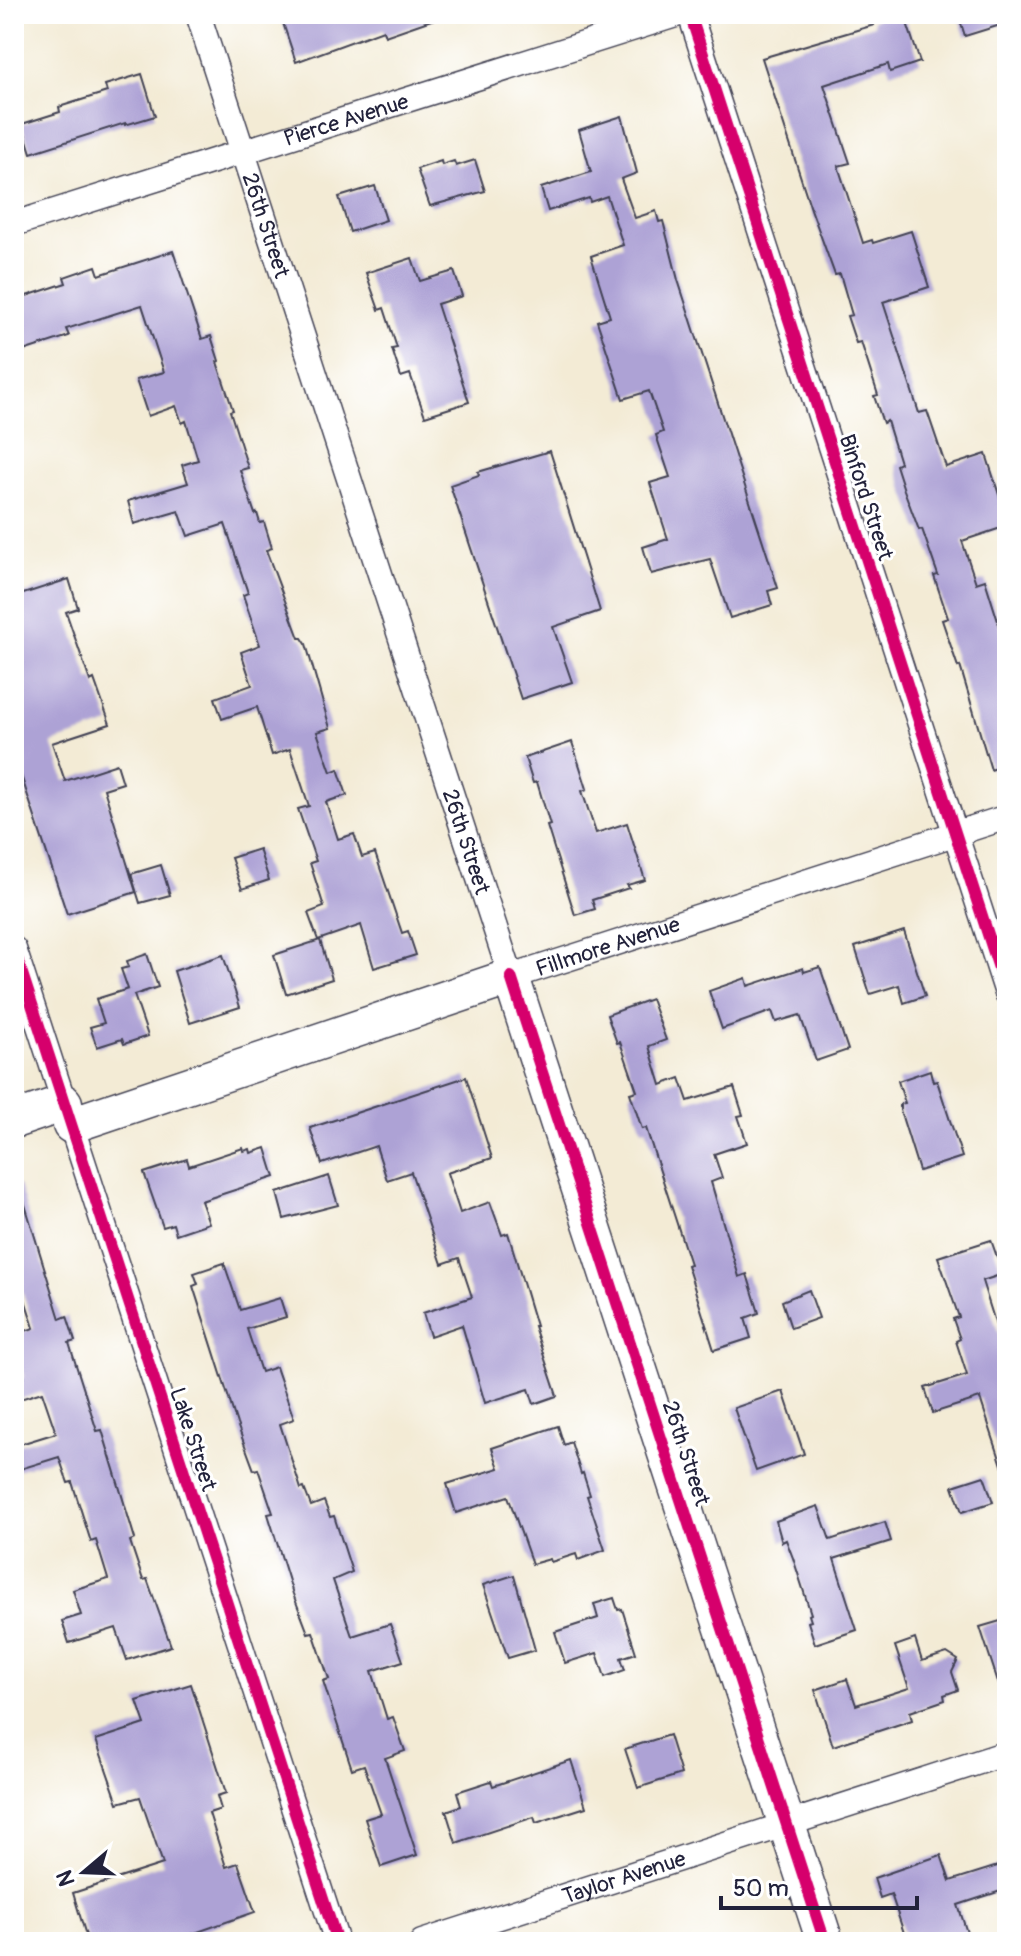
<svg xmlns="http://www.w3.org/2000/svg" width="1021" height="1956" font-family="Pangolin,sans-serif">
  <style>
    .building { fill: #ada2d5 }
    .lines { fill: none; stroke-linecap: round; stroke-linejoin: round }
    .street-casing { stroke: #414052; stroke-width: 27 }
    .secondary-casing { stroke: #414052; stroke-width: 39 }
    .street { stroke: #fff; stroke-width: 24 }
    .secondary { stroke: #fff; stroke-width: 36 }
    .cycleway-casing { stroke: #fff; stroke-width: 17 }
    .cycleway { stroke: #d6006c; stroke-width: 12 }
    .labels { text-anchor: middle; stroke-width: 6; stroke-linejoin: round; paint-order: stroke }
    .street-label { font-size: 22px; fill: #22223b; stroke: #fff }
  </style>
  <rect width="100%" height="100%" fill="#fff"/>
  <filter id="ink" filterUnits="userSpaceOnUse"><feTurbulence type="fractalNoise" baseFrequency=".0125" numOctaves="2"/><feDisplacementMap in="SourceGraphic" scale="16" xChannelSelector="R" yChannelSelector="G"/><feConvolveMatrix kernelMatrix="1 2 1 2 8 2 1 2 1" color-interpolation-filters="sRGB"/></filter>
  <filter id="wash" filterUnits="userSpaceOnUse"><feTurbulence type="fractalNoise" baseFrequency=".006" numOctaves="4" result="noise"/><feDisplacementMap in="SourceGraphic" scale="32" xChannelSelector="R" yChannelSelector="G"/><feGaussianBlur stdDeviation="1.8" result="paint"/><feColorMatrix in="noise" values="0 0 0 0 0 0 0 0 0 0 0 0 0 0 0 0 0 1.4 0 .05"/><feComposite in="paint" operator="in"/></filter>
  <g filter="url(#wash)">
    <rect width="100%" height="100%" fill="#f3ebd5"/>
    <g id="blocks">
      <g class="building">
        <path d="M280,14h160v3l-55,19 -2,-6 -87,32z"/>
        <path d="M890,14h14l16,48 -30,10 -2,-8 -64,21 26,78 -12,3 25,77 9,-3 1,3 38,-12 18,56 -46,15 36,111 8,-2 19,56 40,-13 15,47 6,-1v26l-45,15 14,42 9,-3 17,54 5,-2v132l-16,6 -31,-104 -2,1 -16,-47 6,-2 -14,-42 4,-1 -16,-46 -3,1 -15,-40 -8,-25 4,-2 -13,-42 -4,2 -9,-27 4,-1 -17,-53 -5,1 -9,-27 5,-1 -12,-41 -5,1 -24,-66 -49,-151 112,-33 -1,-5z"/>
        <path d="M958,14h49v9l-42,13z"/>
        <path d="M142,74l13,42 -30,9v-2l-94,30 -9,-29 38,-12 -1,-5 48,-15 -2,-7z"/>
        <path d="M622,116l15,57 -16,6 14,39 21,-7 3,11 4,-1 15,59 100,308 -10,3 4,14 -42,13 -20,-59 -59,15 -8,-27 25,-8 -18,-56 20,-6 -14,-42 7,-3 -14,-41 -26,8 -26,-78 13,-4 -19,-61 32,-11 -16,-49 -17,6 -1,-4 -41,13 -7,-23 50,-16 -12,-42z"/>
        <path d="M475,160l10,31 -55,15 -13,-37 24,-8 1,4 12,-4 2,5z"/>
        <path d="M375,186l11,34 -36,12 -11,-35z"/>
        <path d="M173,251l29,88 9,-3 8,25 -2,1 16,48 -3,1 18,57 -8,2 15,44 2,-1 3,10 4,-1 8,26 -6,2 33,88h3l4,6 24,84 -13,4 14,40 7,-3 9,26 -21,7 12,37 16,-5 8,23 13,-4 27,80 6,-2 8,24 -42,13 -13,-43 -43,15 -10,-27 16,-6 -14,-44 6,-2 -18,-52 11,-3 -19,-57 -18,6 -15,-48 -35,12 -7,-21 37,-13 -11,-33 19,-7 -17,-50 5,-2 -23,-69 -37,12 -9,-25 -45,13 -6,-23 60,-18 -6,-18 16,-5 -12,-39 -4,2 -6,-17 -28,10 -12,-36 28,-8 -22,-67 -76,24 3,7 -55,18v-54l52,-17 -2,-6 32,-11 3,9z"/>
        <path d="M412,258l8,23 34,-10 8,25 -25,8 32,98 -44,14 -15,-42 -9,3 -9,-28 5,-1 -13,-40 -5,2 -13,-37z"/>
        <path d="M550,451l50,160 -47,16 19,55 -51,17 -71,-214 29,-10 -1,-3z"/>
        <path d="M69,579l9,29 -12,4 24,69 4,-2 16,45 -58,19 13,38 52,-17 6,19 -19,6 32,103 -69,22 -53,-160v-157z"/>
        <path d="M572,742l15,47 -5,2 14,42 31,-10 18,57 -18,5 2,3 -37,12 3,9 -20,6 -28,-89 3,-1 -13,-43 -4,1 -8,-25z"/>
        <path d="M259,849l10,31 -27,9 -11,-31z"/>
        <path d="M161,865l9,30 -30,8 -9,-29z"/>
        <path d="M904,931l21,65 -21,7 -5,-18 -29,9 -15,-47z"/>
        <path d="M320,940l12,39 -46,15 -12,-39z"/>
        <path d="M147,954l11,33 -24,8 14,41 -24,8 -2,-5 -25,8 -7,-20 14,-4 -8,-24 32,-10 -7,-20 8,-2 -2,-6z"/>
        <path d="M223,955l17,52 -50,16 -16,-52z"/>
        <path d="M820,967l28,83 -32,11 -16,-46 -24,7 -4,-11 -50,18 -13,-38 37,-13 2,8 55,-18 1,4z"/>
        <path d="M651,999l15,41 -17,6 12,39 19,-7 8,23 46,-14 9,28 -5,1 9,27 -33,11 8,24 -11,4 28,95 8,-3 12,39 -14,5 6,20 -37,12 -27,-85 3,-1 -44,-136 -4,1 -12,-36 7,-2 -17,-49 -3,1 -10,-28z"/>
        <path d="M930,1070l3,12 4,-1 25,76 -43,14 -19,-61v-6l5,-1 -7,-22z"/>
        <path d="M466,1077l26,81 -45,15 13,40 30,-11 12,33 6,-2 28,93h-2l23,70 -23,8 -5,-15 -44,14 -23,-78 -32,11 -7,-23 49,-16 -13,-39 -17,6 -31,-92 -24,8 -11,-34 -54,18 -12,-36z"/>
        <path d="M243,1148l1,3 6,-2 1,4 15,-5 9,29 -74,24 8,22 -33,11 -3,-10 -10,3 -19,-54 43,-14 2,7z"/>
        <path d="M329,1176l9,29 -54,14 -7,-26z"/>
        <path d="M19,1185l41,134 7,-3 8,25 -6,2 28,88 5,-1 33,109 -5,2 13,39 4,-1 24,67 -44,14 -11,-32 -47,15 -7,-22 19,-6 -8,-25 35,-11 -12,-39 -5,2 -19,-60 -4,1 -9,-26 -45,14v-25l42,-13 -14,-41 -28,9v-21l10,-3 -10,-30v-12l20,-7 -20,-63v-79z"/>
        <path d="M991,1240l12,34 -21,7 18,57 7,-2v132h-4l-23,-70 -47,15 -8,-25 42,-13 -11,-34 4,-2 -7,-20 6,-2 -21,-60z"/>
        <path d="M224,1263l16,47 40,-12 6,19 -39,12 14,43 15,-5 18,52 -14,5 21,65 3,-1 7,18 13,-5 6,16 4,-1 18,56 -19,8 19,56 38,-12 13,37 -31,10 15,48 6,-2 12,34 -20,7 32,97 -36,12 -16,-48 16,-5 -17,-49 -12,4 -29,-88 6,-2 -16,-47 -5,1 -15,-39 -25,-80 5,-1 -15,-44 -4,1 -17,-46 -44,-138 5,-2 -4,-11z"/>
        <path d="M809,1290l10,28 -28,10 -9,-27z"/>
        <path d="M783,1391l21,63 -48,17 -22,-63z"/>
        <path d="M558,1426l6,19 7,-3 10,32 2,-1 7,22 -3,1 18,54 -27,10 -2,-6 -25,8 -1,-3 -18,5 -24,-68 -52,17 -9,-29 52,-16 -7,-20z"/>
        <path d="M984,1476l9,26 -31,10 -9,-26z"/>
        <path d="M818,1506l12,34 55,-18 6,19 -57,18 23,71 -42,14 -7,-22 3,-1 -2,-6 2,-1 -18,-56 -7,-18 -4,2 -6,-21z"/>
        <path d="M514,1575l21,75 -27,8 -25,-73z"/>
        <path d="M614,1598l4,12 4,-1 14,44 -15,5 4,12 -20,7 -8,-24 -32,10 -10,-31 43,-14 -4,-14z"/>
        <path d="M1007,1619v78h-4l-23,-70z"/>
        <path d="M915,1639l7,22 25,-8 11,7 -6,12 6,18 -14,5 1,5 -35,12 2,8 -79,26 -18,-56 32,-11 9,26 53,-17 -14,-42z"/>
        <path d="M191,1684l35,109 -9,3 4,13 -12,4 17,54 12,-4 17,49 -86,30h-81l-15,-49 90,-29 -23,-67 -22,6 -22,-63 49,-16 -8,-23z"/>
        <path d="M669,1735l12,39 -43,14 -13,-39z"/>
        <path d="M571,1760l15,47 -50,16 -2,-6 -78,26 -10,-32 15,-5 -4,-14 34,-11 2,5z"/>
        <path d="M941,1855l9,26 57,-18v26l-49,16 12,37h-63l-16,-48 -11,4 -6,-20z"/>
      </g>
    </g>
  </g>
  <g filter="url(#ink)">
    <use href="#blocks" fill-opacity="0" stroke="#414052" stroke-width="2"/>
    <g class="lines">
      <defs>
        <g id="street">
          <path id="s1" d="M198,14l313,963 496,-160"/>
          <path d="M690,14l317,979"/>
          <path id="s2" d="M14,224l665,-210"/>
          <path d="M14,949l323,993"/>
          <path id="s3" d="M422,1942l585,-189"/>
        </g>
        <g id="secondary">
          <path d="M14,1120l50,-17"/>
          <path d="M71,1125l440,-148 314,965"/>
        </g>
      </defs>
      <use href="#street" class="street-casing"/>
      <use href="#secondary" class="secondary-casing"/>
      <use href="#street" class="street"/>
      <use href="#secondary" class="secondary"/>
      <defs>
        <g id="cycleway">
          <path d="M690,14l317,979"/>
          <path d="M14,949l323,993"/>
          <path d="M511,977l314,965"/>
        </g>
      </defs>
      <use href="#cycleway" class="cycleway-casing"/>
      <use href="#cycleway" class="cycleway"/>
    </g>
  </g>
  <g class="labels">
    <g class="street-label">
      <text dy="8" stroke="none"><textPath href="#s2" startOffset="348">Pierce Avenue</textPath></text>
      <text dy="8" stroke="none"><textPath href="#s1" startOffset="222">26th Street</textPath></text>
      <text transform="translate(867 497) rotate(72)" y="8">Binford Street</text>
      <text dy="8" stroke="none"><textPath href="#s1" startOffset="870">26th Street</textPath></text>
      <text dy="8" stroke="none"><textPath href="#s1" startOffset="1114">Fillmore Avenue</textPath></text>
      <text transform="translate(194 1439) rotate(72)" y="8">Lake Street</text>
      <text transform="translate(687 1453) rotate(72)" y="8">26th Street</text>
      <text dy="8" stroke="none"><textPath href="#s3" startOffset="212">Taylor Avenue</textPath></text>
    </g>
  </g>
  <rect width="1021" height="1956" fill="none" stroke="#fff" stroke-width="48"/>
  <g transform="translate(84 1872) rotate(251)" stroke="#ffffff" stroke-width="6" paint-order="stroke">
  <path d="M0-6L14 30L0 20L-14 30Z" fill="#22223b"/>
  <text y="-12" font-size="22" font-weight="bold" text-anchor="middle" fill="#22223b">N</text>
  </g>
  <path d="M721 1896v12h196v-12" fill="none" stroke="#22223b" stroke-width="4"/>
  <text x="733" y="1896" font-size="24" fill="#22223b" stroke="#ffffff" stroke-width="6" paint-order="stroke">50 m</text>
</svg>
